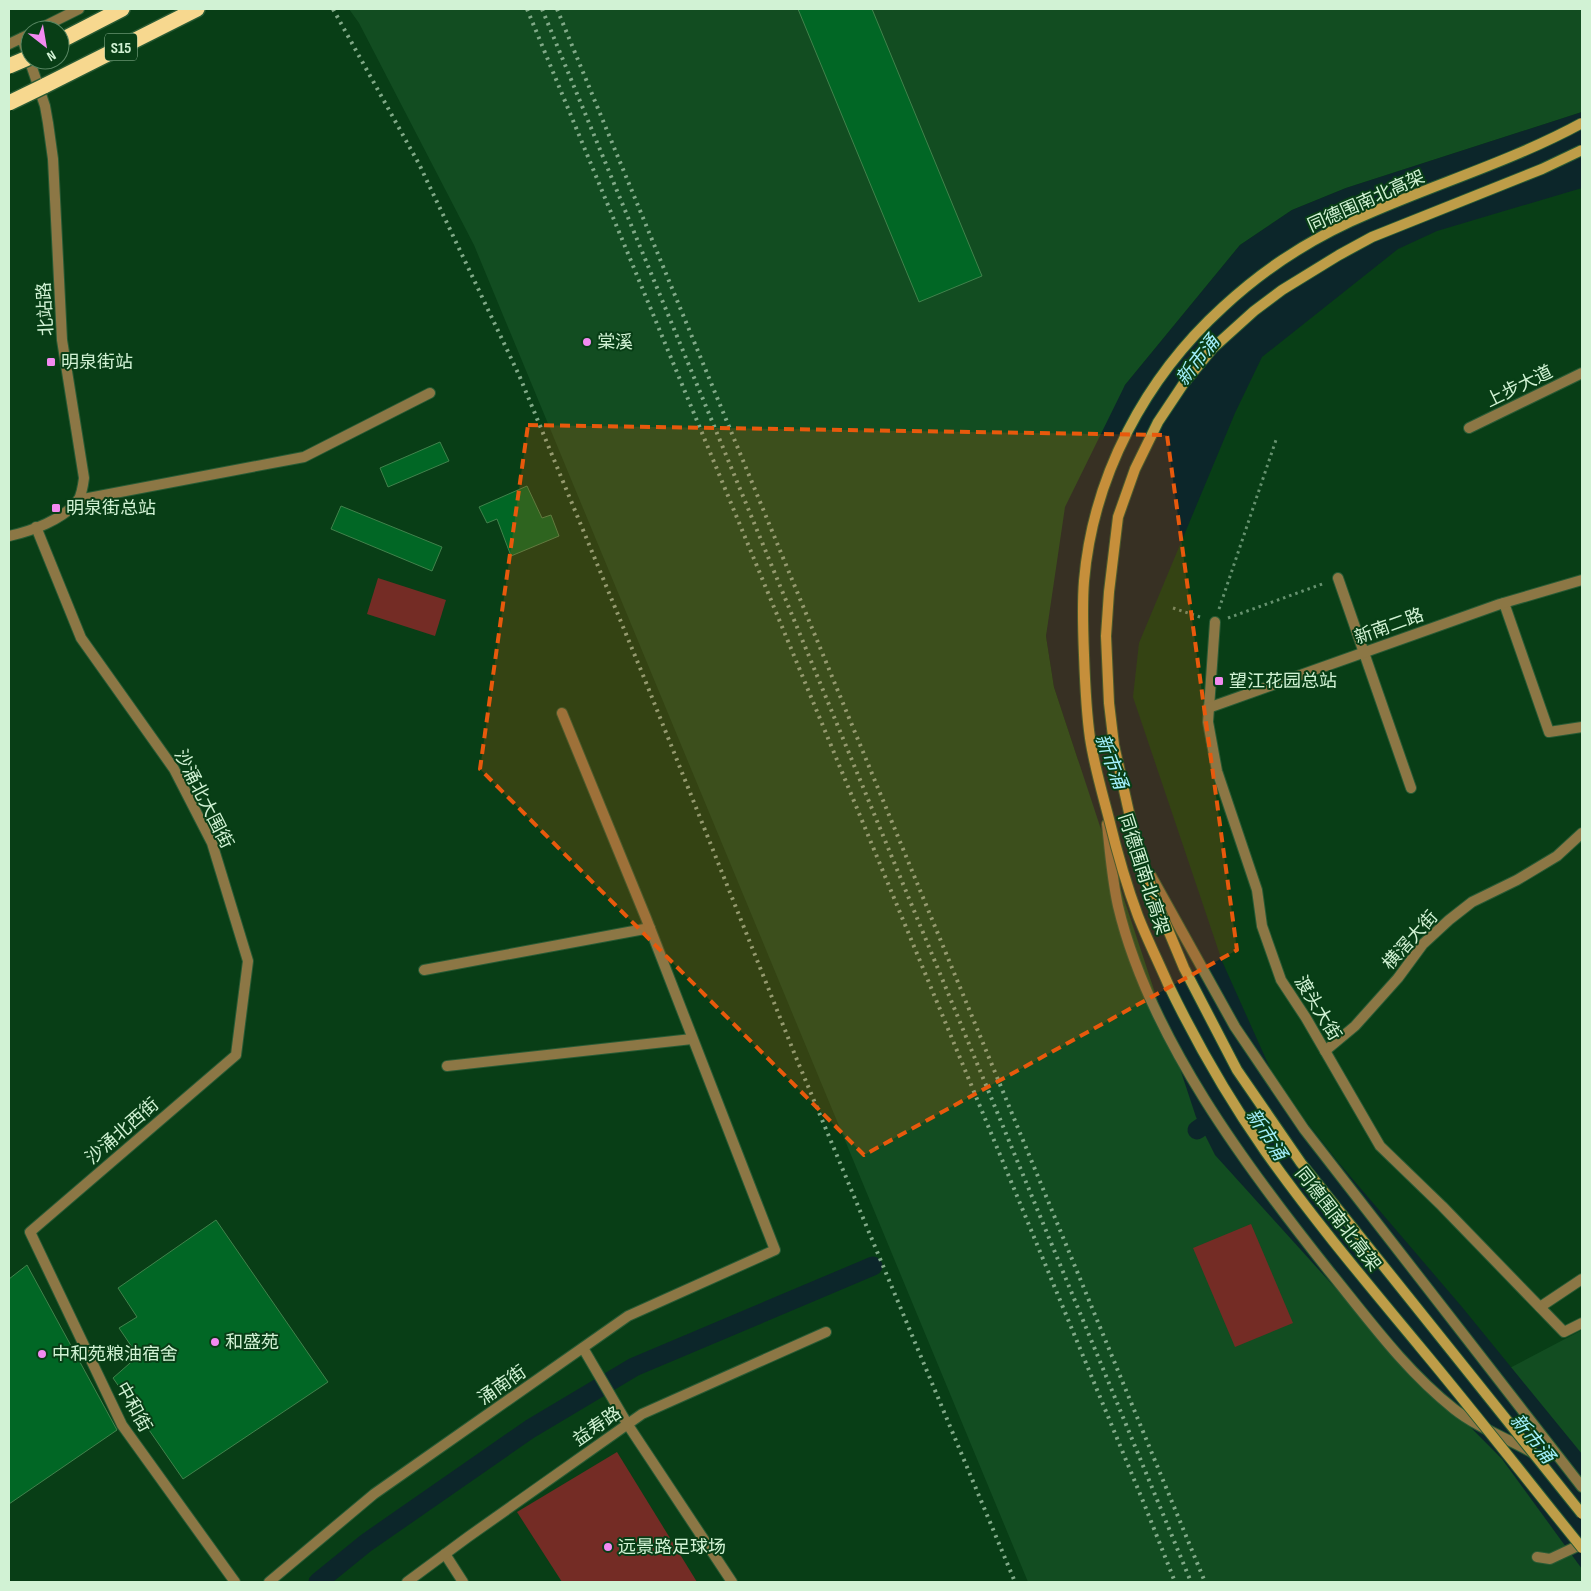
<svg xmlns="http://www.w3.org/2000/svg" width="1591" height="1591" font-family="'Sofia Sans Condensed','Noto Sans SC',sans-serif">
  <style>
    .built { fill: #124d21 }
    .green { fill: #742c25 }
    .water { fill: #0c262a }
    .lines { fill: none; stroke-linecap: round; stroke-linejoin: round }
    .canal { stroke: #0c262a; stroke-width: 19 }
    .building { fill: #016725; stroke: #41834c }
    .service-casing { stroke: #285b34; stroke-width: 12 }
    .minor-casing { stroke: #285b34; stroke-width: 12 }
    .tertiary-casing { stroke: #285b34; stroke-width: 12 }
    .motorway-casing { stroke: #285b34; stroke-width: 18 }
    .path { stroke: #66926f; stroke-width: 3; stroke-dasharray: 2.5 4; stroke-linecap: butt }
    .service { stroke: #8c7745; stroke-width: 10 }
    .minor { stroke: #8c7745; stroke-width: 10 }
    .tertiary { stroke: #8c7745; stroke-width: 10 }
    .motorway { stroke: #f7d88f; stroke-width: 15 }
    .rail { stroke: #81aa88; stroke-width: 4; stroke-dasharray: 2.5 5; stroke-linecap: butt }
    .secondary-bridge-casing { stroke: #285b34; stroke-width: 12; stroke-linecap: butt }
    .motorway-bridge-casing { stroke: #285b34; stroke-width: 18; stroke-linecap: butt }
    .secondary-bridge { stroke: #be9d48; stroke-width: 10 }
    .motorway-bridge { stroke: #f7d88f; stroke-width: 15 }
    .marked { fill: #e8590c; fill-opacity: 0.2; stroke: #e8590c; stroke-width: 4; stroke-dasharray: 10 6; stroke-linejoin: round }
    .poi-dot { fill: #f38af1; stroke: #083e16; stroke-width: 2 }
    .labels { text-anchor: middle; stroke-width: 4; stroke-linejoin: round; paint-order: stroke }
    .shield { fill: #083e16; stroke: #95bc9b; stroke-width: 1 }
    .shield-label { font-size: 16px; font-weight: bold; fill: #d1f2d4 }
    .street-label { font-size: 18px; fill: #d1f2d4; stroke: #083e16 }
    .poi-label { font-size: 18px; fill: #d1f2d4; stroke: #083e16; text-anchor: start }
    .water-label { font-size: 19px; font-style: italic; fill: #a2effb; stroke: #083e16 }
  </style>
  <rect width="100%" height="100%" fill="#083e16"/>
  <path class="built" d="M349,9h1233v103l-236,76 -54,22 -52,35 -115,140 -79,251 8,51 24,73 367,642 137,-72v252h-554l-554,-1337 -115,-222z"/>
  <g class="green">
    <path d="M378,578l68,22 -11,36 -68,-22z"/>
    <path d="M1251,1224l42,99 -58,24 -42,-99z"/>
    <path d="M617,1452l80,130h-135l-45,-70z"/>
  </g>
  <path class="water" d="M1582,112v76l-145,43 -39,18 -136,108 -27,56 -96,230 -6,54 89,264 56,125 60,76 124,145 120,147v115l-80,-110 -135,-136 -152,-168 -19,-38 -142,-430 -8,-51 19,-129 60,-122 115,-140 52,-35 54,-22z"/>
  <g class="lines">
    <g class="canal">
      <path d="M1197,1130l25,-17"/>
      <path d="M318,1582l48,-39 164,-114 104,-62 239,-101"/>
    </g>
  </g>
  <g class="building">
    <path d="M798,9h74l110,267 -63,26z"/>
    <path d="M440,442l9,19 -61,26 -8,-19z"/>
    <path d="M527,486l15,32 9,-3 8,21 -48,20 -14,-37 -10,4 -8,-16z"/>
    <path d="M341,506l101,41 -10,24 -101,-42z"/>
    <path d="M216,1220l112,162 -145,97 -70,-101 25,-22 -19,-28 18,-11 -19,-29z"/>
    <path d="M27,1265l90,165 -108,74v-225z"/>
  </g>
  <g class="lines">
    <defs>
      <path id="service" d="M1540,1307l42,-28"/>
      <g id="minor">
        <path d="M37,30l42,-21"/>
        <path d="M9,44l21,-10"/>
        <path d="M1469,428l113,-55"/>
        <path d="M78,500l226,-43 126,-64"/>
        <path d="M36,527l45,111 93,131 38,74 36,118 -12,94 -206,177 92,193 113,157"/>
        <path d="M9,536c23,-5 53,-16 69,-35 4,-7 5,-15 6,-23l-22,-138 -9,-181 -5,-36 -3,-17 -23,-68"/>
        <path d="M1338,578l73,210"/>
        <path d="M1504,603l45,129 33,-5"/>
        <path d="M1215,622l-7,100 9,49 40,119 5,36 19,54 25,38 74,128 62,60 122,126 18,-9"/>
        <path d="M1208,708l292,-104 82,-24"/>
        <path d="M424,970l226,-42"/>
        <path d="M1325,1051l30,-25 43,-48 25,-34 26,-24 23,-18 45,-22 40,-24 25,-23"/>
        <path d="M447,1066l245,-27"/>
        <path d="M583,1348l45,77 104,157"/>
        <path d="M445,1554l18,28"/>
        <path d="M269,1582l105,-88 254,-178 147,-66 -129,-332 -84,-205"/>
        <path d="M407,1582l61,-45 174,-123 184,-82"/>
      </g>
      <g id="tertiary">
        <path d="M1107,824c3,28 5,55 11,82 31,131 129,262 212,366 39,48 75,98 124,137 24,19 53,29 79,44"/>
        <path d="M1151,876l84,151 69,102 278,358"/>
        <path d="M1537,1557l13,2 32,-15"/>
      </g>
      <g id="motorway">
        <path d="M60,41l62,-32"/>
        <path d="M44,86l153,-77"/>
      </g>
    </defs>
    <use href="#service" class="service-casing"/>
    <use href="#minor" class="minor-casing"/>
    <use href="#tertiary" class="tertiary-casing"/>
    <use href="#motorway" class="motorway-casing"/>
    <g class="path">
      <path d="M1173,608l30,10"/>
      <path d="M1219,609l58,-172"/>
      <path d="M1228,618l97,-35"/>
    </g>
    <use href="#service" class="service"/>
    <use href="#minor" class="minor"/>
    <use href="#tertiary" class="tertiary"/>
    <use href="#motorway" class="motorway"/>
    <g class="rail">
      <path d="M333,9l86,155 100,211 126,305 150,375 220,527"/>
      <path d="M527,9l618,1497 30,76"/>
      <path d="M542,9l649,1573"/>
      <path d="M557,9l648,1573"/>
    </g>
    <defs>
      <g id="secondary-bridge">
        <path d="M1582,123c-68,37 -141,59 -212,90 -53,22 -105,55 -147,94 -78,71 -130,169 -139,274 -2,25 -1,49 0,74 1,28 2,55 6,83 4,27 12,54 19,81 8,33 17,65 29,97 9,23 20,45 30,68 28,58 60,114 97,167 48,68 102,132 155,196 55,66 108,134 162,201"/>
        <path d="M1582,150l-40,19 -170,68 -33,18 -57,35 -28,21 -41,37 -29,35 -26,39 -23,47 -17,48 -9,75 -3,44 3,67 5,42 18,81 10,33 14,42 28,67 53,102 64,93 281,351"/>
      </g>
      <g id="motorway-bridge">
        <path d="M9,66l21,-9"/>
        <path d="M9,103l35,-17"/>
      </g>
    </defs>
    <use href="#secondary-bridge" class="secondary-bridge-casing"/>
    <use href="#motorway-bridge" class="motorway-bridge-casing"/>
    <use href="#secondary-bridge" class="secondary-bridge"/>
    <use href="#motorway-bridge" class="motorway-bridge"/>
  </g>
  <path class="marked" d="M528,425l639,10 70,515 -373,205 -384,-386z"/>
  <g class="poi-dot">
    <circle cx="587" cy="342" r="5"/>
    <rect x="46" y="357" width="10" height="10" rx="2.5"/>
    <rect x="51" y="503" width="10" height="10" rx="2.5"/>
    <rect x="1214" y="676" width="10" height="10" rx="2.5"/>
    <circle cx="215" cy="1342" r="5"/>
    <circle cx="42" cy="1354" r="5"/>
    <circle cx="608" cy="1547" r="5"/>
  </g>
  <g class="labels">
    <rect class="shield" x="105" y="33.5" width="32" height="27" rx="4"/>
    <g class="shield-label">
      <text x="121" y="53">S15</text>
    </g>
    <g class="street-label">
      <text transform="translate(1366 201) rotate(-24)" y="6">同德围南北高架</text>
      <text transform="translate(45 309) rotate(-93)" y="6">北站路</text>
      <text transform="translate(1519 386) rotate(-26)" y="6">上步大道</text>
      <text transform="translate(1389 626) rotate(-20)" y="6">新南二路</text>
      <text transform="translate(204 799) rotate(63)" y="6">沙涌北大围街</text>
      <text transform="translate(1144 874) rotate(72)" y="6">同德围南北高架</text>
      <text transform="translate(1410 940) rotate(-48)" y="6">横滘大街</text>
      <text transform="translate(1318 1008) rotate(59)" y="6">渡头大街</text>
      <text transform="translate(122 1131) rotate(-41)" y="6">沙涌北西街</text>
      <text transform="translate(1338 1219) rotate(52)" y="6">同德围南北高架</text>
      <text transform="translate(502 1385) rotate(-35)" y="6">涌南街</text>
      <text transform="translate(134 1407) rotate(61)" y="6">中和街</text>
      <text transform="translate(597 1426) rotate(-35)" y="6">益寿路</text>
    </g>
    <g class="poi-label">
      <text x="597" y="348">棠溪</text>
      <text x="61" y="368">明泉街站</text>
      <text x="66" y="514">明泉街总站</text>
      <text x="1229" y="687">望江花园总站</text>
      <text x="225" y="1348">和盛苑</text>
      <text x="52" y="1360">中和苑粮油宿舍</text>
      <text x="618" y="1553">远景路足球场</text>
    </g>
    <g class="water-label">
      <text transform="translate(1197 360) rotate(-52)" y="7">新市涌</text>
      <text transform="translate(1112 761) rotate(69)" y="7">新市涌</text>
      <text transform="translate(1267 1134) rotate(57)" y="7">新市涌</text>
      <text transform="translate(1533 1438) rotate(51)" y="7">新市涌</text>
    </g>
  </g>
  <rect width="1591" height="1591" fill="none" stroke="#d1f2d4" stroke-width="20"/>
  <g transform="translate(45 45) rotate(149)"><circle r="24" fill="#083e16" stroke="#588662"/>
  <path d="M0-4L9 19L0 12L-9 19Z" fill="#f38af1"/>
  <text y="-8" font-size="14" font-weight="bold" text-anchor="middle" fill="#d1f2d4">N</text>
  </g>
</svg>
